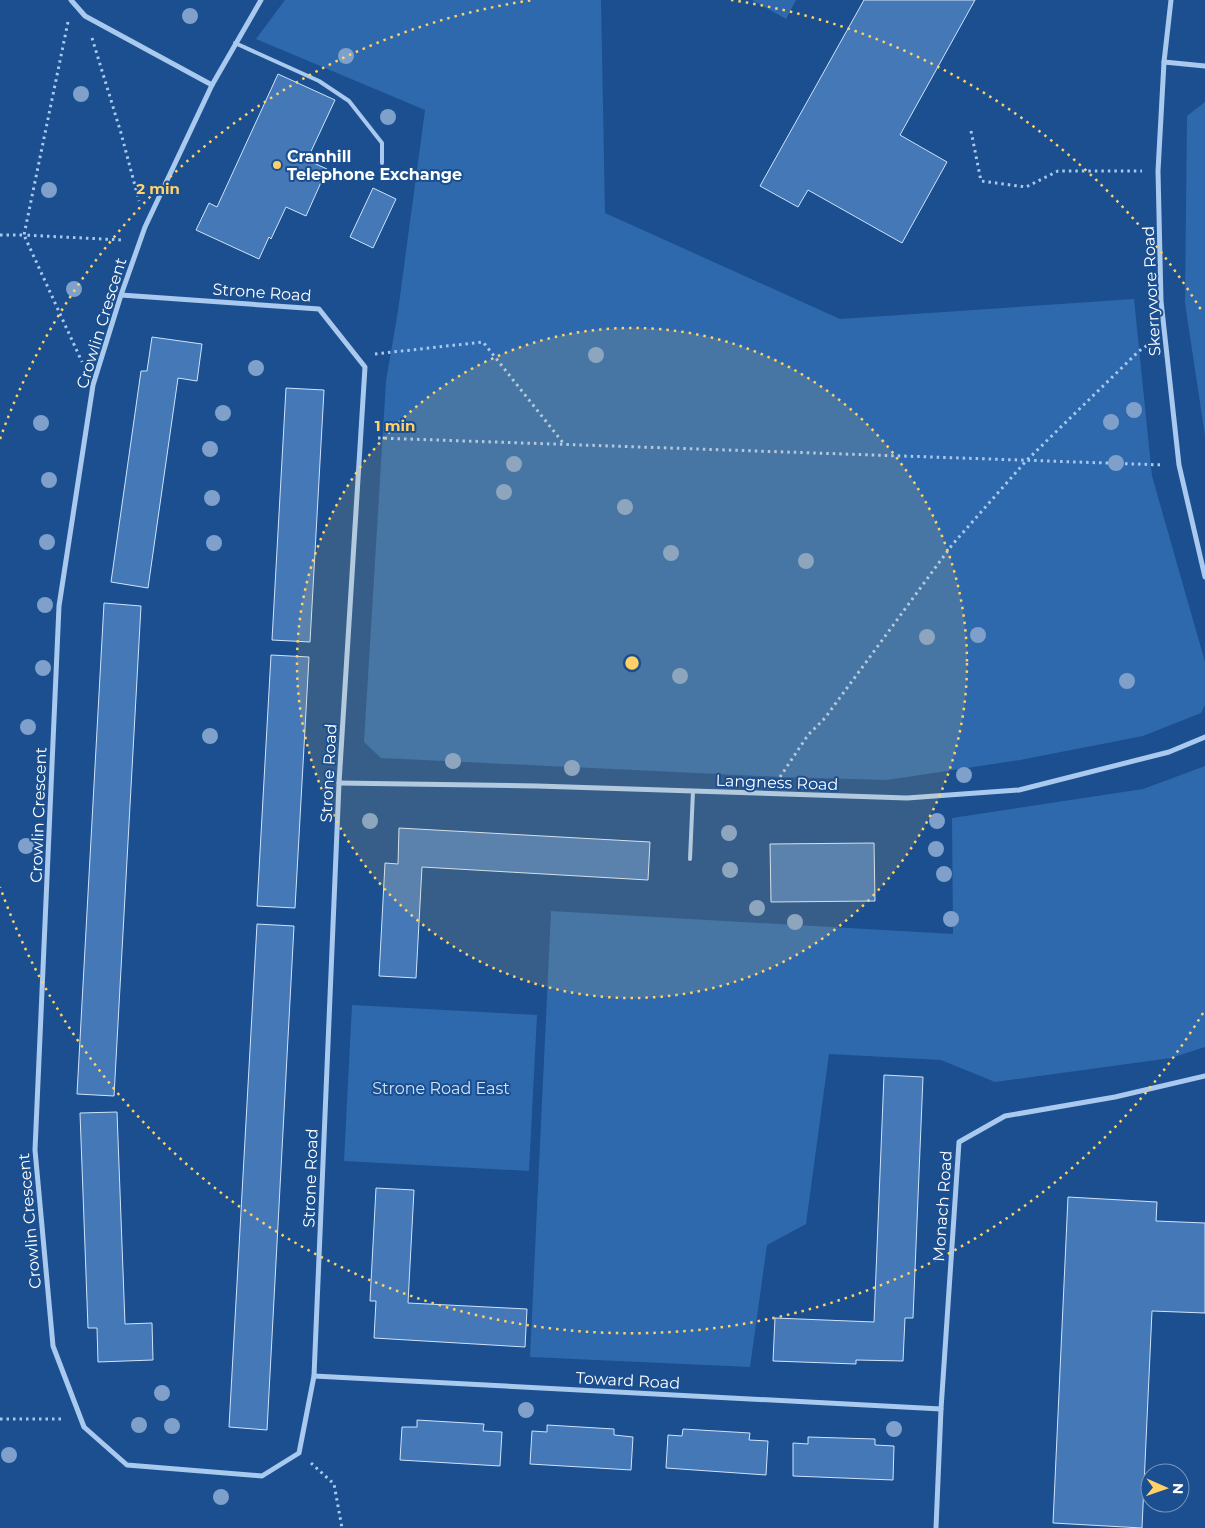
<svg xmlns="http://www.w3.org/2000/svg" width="1205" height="1528" font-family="Montserrat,sans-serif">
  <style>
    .green { fill: #2e69ad }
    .building { fill: #4478b7; stroke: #cfe3fa }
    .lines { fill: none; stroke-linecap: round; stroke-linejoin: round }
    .path { stroke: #a9c9ee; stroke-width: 3; stroke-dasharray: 2.5 4; stroke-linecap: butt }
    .lane { stroke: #a9c9ee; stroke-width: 4 }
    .street { stroke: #a9c9ee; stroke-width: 5 }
    .tree { fill: #7ea0ca }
    .ring { fill: none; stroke: #ffd166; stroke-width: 2.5; stroke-dasharray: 2.5 5 }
    .poi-dot { fill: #ffd166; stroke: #1b4f8f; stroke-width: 2 }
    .labels { text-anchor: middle; stroke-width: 4; stroke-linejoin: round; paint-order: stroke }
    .poi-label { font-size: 16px; font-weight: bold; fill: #fff; stroke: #1b4f8f; text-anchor: start }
    .street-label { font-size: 16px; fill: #fff; stroke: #1b4f8f }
    .park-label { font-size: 16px; fill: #cfe3fa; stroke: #1b4f8f }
    .centre { fill: #ffd166; stroke: #1b4f8f; stroke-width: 2.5 }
    .ring-label { font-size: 15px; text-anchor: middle; font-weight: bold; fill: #ffd166; stroke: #1b4f8f; stroke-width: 4; stroke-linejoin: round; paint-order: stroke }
  </style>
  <rect width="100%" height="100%" fill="#1b4f8f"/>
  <g class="green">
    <path d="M285,0h316l4,213 235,106 294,-20 18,177 53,186v43l-4,8 -58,23 -123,24 -133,20 -106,-3 -400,-19 -17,-16 22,-361 12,-70 27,-201 -169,-71z"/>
    <path d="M752,0h44l-10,19z"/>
    <path d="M1205,102v334l-20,-133 2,-187z"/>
    <path d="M1205,766v281l-34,11 -176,24 -54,-22 -112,-6 -23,170 -39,21 -17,122 -220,-10 21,-446 402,23 -1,-116 191,-29z"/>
    <path d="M352,1005l185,10 -8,156 -185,-10z"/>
  </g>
  <g class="building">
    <path d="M864,0h111l-75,135 47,27 -45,81 -94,-53 -10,17 -38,-21z"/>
    <path d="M278,74l57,26 -28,60 20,9 -21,47 -20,-9 -15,32 -2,-2 -10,22 -63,-29 13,-27 8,4z"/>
    <path d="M373,188l23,11 -23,49 -23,-11z"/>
    <path d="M152,337l50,7 -5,37 -19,-3 -30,210 -37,-6 30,-211h6z"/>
    <path d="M286,388l38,2 -14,252 -38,-2z"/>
    <path d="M104,603l37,3 -27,490 -37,-2z"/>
    <path d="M271,655l38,2 -14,251 -38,-2z"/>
    <path d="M399,828l251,14 -2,38 -226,-13 -6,111 -37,-2 6,-113 13,1z"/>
    <path d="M874,843l1,58 -104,1 -1,-58z"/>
    <path d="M257,924l37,2 -27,504 -38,-3z"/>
    <path d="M884,1075l39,2 -10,241h-8l-2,43 -47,-1v4l-83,-3 2,-43 99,4z"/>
    <path d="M117,1112l8,212 27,-1 1,37 -55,2 -1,-34h-9l-8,-215z"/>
    <path d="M376,1188l38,2 -6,113 119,6 -2,38 -151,-9 2,-37h-6z"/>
    <path d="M1068,1197l89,5 -1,19 49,2v90l-53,-2 -10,217 -89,-5z"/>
    <path d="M417,1420l67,4 -1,7 19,1 -2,34 -100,-6 2,-33h15z"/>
    <path d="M547,1425l67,4v6l19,2 -2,33 -101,-6 2,-33 15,1z"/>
    <path d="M683,1429l67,4 -1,7 19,1 -2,34 -100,-7 2,-33 14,1z"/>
    <path d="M808,1437l67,2v6l19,1 -1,34 -100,-4v-33l15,1z"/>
  </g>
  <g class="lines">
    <g class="path">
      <path d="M68,22l-44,213 98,5"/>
      <path d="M92,38l29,95 18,68"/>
      <path d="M971,131l10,50 45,6 32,-16h84"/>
      <path d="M0,235h24l58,127"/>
      <path d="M375,354l108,-12 81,102"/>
      <path d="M378,438l786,27"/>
      <path d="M780,777l28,-42 17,-17 127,-173 74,-84 113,-110 10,-7"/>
      <path d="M0,1419h63"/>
      <path d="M311,1463l23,21 8,44"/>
    </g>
    <g class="lane">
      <path d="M235,43l84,38 30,20 33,42v20"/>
      <path d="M690,859l3,-68"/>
    </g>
    <g class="street">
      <path d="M71,0l14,16 127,69"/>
      <path d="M1171,0l-7,62 -6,109 3,130 18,164 26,112"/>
      <path d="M1164,62l41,4"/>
      <path d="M121,295l198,14 46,58 -26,416 -25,593 -15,77 -37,23 -135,-11 -43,-38 -31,-81 -18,-196 24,-544 34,-221 28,-90 24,-68 67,-142 49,-85"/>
      <path d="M339,783l198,3 370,12 112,-8 150,-38 36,-15"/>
      <path d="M314,1376l627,33"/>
      <path d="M936,1528l5,-119 18,-267 46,-26 110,-19 90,-21"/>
    </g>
  </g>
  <g class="tree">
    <circle cx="190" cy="16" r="8"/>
    <circle cx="346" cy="56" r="8"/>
    <circle cx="81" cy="94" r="8"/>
    <circle cx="388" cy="117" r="8"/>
    <circle cx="49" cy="190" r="8"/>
    <circle cx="74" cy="289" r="8"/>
    <circle cx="596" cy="355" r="8"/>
    <circle cx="256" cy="368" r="8"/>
    <circle cx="1134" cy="410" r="8"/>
    <circle cx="223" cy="413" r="8"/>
    <circle cx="1111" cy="422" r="8"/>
    <circle cx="41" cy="423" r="8"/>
    <circle cx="210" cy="449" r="8"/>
    <circle cx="1116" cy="463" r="8"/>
    <circle cx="514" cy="464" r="8"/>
    <circle cx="49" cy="480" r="8"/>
    <circle cx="504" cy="492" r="8"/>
    <circle cx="212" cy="498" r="8"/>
    <circle cx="625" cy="507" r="8"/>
    <circle cx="47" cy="542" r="8"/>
    <circle cx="214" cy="543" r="8"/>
    <circle cx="671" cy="553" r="8"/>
    <circle cx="806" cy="561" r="8"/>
    <circle cx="45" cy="605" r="8"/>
    <circle cx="978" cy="635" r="8"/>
    <circle cx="927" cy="637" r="8"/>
    <circle cx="43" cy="668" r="8"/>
    <circle cx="680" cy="676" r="8"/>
    <circle cx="1127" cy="681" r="8"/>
    <circle cx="28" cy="727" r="8"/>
    <circle cx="210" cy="736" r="8"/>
    <circle cx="453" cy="761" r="8"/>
    <circle cx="572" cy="768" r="8"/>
    <circle cx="964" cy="775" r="8"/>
    <circle cx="370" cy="821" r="8"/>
    <circle cx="937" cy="821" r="8"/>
    <circle cx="729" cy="833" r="8"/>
    <circle cx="26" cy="846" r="8"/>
    <circle cx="936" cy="849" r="8"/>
    <circle cx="730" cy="870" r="8"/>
    <circle cx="944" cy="874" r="8"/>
    <circle cx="757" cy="908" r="8"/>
    <circle cx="951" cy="919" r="8"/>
    <circle cx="795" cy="922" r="8"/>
    <circle cx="162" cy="1393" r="8"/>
    <circle cx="526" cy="1410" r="8"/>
    <circle cx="139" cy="1425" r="8"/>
    <circle cx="172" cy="1426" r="8"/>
    <circle cx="894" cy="1429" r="8"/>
    <circle cx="9" cy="1455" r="8"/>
    <circle cx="221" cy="1497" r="8"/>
  </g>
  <circle cx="632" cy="663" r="335" fill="#ffd166" fill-opacity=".12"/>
  <g class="ring">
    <circle cx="632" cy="663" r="335"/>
    <path d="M1203 1013A670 670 0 0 1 0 887M0 439A670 670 0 0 1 533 0M731 0A670 670 0 0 1 1203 313"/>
  </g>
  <circle class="poi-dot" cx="277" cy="165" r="5"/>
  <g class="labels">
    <g class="poi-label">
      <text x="287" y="162">Cranhill<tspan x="287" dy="18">Telephone Exchange</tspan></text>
    </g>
    <g class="street-label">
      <text transform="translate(1151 291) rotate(-93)" y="6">Skerryvore Road</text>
      <text transform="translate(262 292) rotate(4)" y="6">Strone Road</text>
      <text transform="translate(101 323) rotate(-73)" y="6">Crowlin Crescent</text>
      <text transform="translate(328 773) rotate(-87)" y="6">Strone Road</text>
      <text transform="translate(777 782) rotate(2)" y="6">Langness Road</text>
      <text transform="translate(38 815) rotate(-88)" y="6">Crowlin Crescent</text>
      <text transform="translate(310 1178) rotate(-88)" y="6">Strone Road</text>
      <text transform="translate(942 1206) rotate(-86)" y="6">Monach Road</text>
      <text transform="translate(29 1221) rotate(-95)" y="6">Crowlin Crescent</text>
      <text transform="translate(628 1380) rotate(3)" y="6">Toward Road</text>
    </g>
    <g class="park-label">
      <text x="441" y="1094">Strone Road East</text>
    </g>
  </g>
  <circle cx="632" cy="663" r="8" class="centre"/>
  <g class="ring-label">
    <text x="158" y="194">2 min</text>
    <text x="395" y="431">1 min</text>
  </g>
  <g transform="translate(1165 1488) rotate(92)"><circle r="24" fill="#1b4f8f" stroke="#7695bc"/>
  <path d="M0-4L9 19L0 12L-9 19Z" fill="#ffd166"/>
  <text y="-8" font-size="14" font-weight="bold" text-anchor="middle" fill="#ffffff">N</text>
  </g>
</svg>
